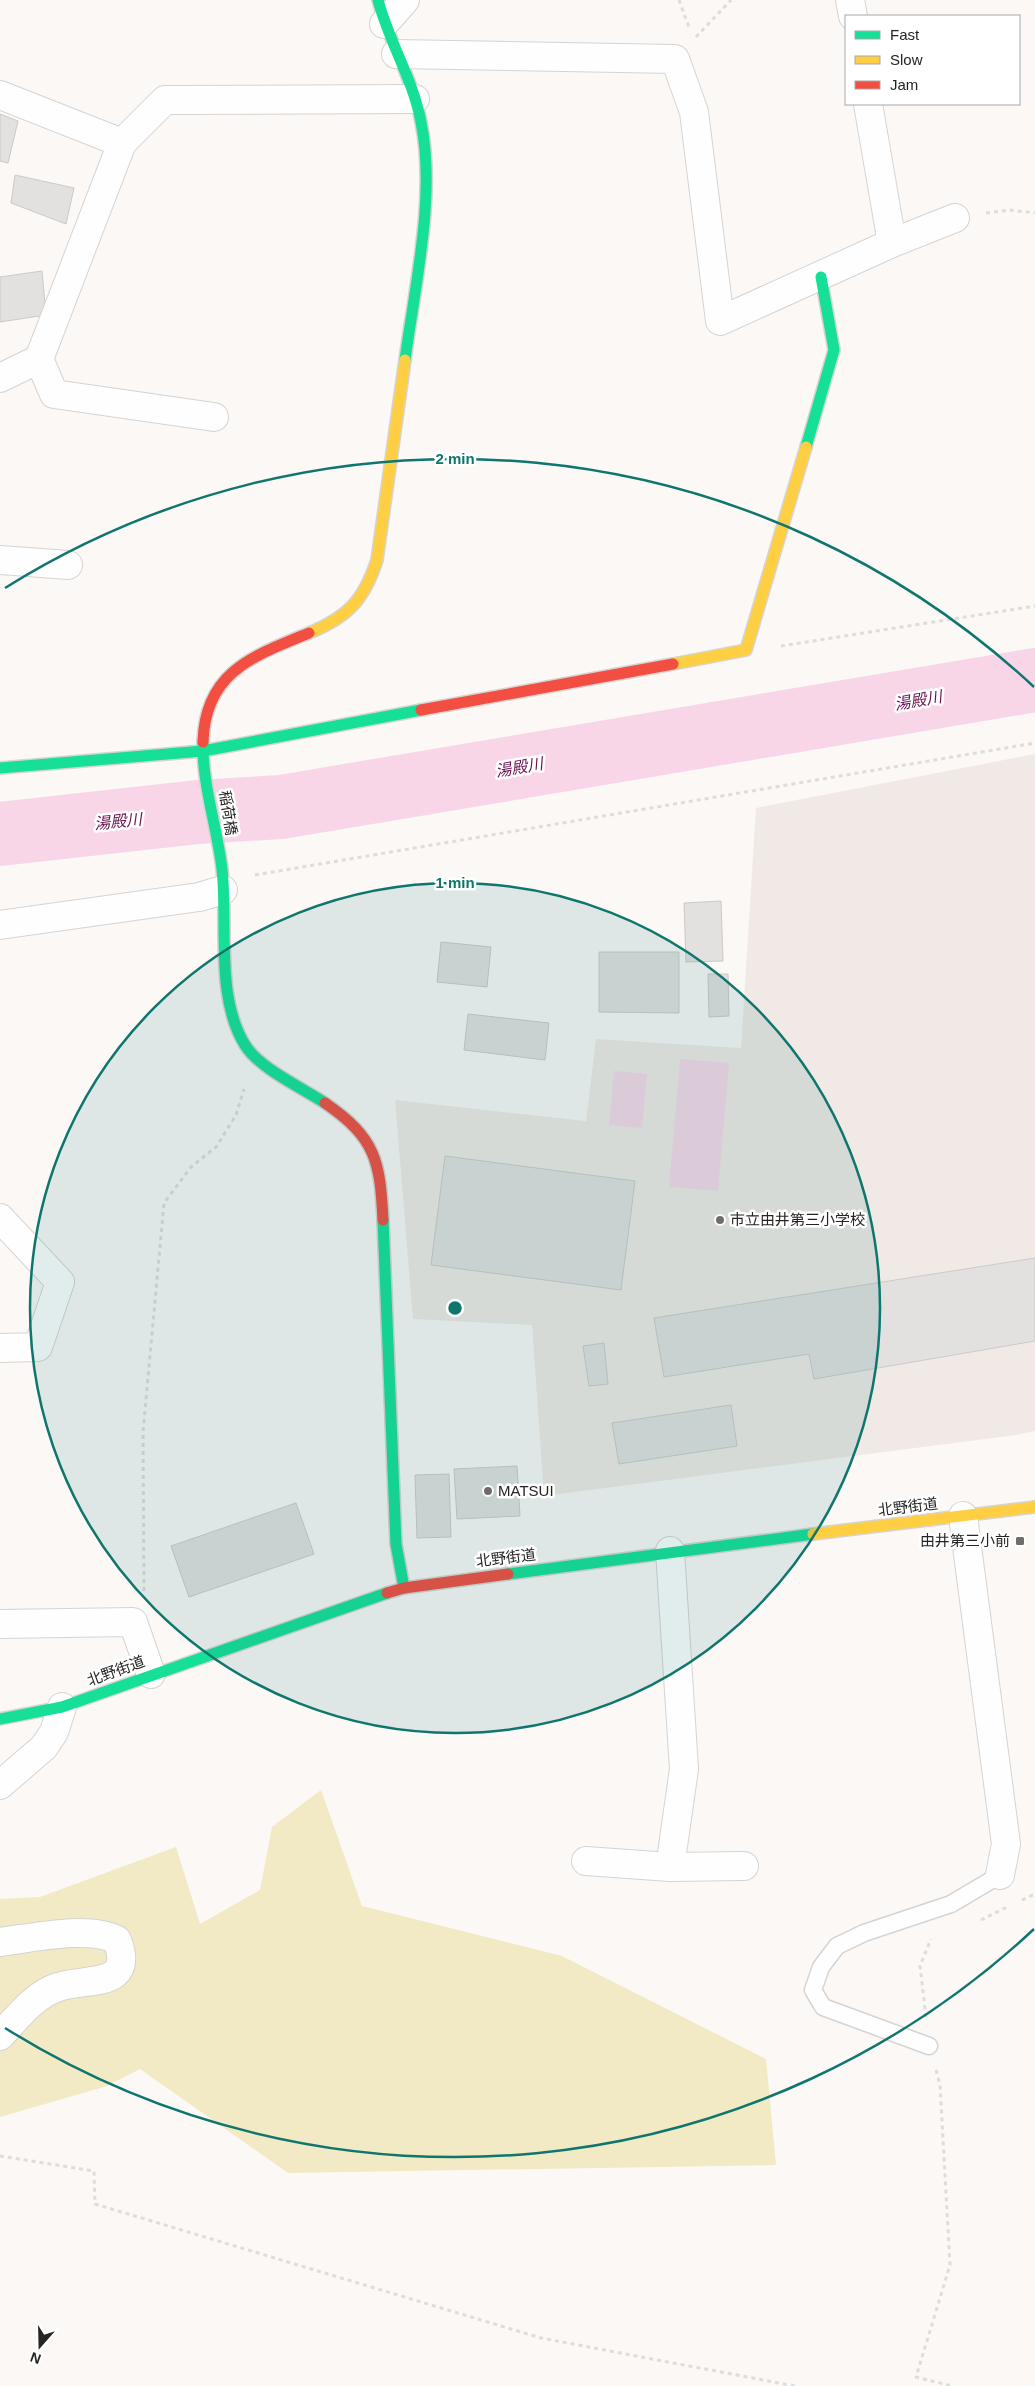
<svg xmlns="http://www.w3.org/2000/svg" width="1035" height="2386" font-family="Helvetica,'Noto Sans JP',sans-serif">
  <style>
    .built { fill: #f1e9e5 }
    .green { fill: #f1eac4 }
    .water { fill: #f8d6e8 }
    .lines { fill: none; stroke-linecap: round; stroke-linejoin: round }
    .river { stroke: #f8d6e8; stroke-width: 64 }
    .building { fill: #e2e1e0; stroke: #cccac9 }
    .lane-casing { stroke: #d6d4d2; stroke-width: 19 }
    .street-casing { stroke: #d6d4d2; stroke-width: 30 }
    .fast-casing { stroke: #d6d4d2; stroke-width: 14 }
    .slow-casing { stroke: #d6d4d2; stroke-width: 14 }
    .jam-casing { stroke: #d6d4d2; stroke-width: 14 }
    .path { stroke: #dddddc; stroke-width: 3; stroke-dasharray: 4 4; stroke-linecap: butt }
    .lane { stroke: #fefefe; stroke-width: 16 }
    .street { stroke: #fefefe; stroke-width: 28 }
    .fast { stroke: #16e098; stroke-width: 11 }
    .slow { stroke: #ffcf43; stroke-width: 11 }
    .jam { stroke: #f24e42; stroke-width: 11 }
    .ring { fill: none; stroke: #0f766e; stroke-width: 2.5 }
    .poi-dot { fill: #706e6d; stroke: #fff; stroke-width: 2 }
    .labels { text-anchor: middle; stroke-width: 5; stroke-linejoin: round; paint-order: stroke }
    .street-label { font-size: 15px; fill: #252423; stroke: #fff }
    .poi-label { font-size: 15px; fill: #252423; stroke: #fff; text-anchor: start }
    .water-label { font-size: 16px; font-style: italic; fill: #6b1351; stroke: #fff }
    .centre { fill: #0f766e; stroke: #fff; stroke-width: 2.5 }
    .ring-label { font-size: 15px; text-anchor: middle; font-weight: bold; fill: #0f766e; stroke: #fff; stroke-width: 5; stroke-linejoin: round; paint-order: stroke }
  </style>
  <rect width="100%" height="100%" fill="#fbf8f6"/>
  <path class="built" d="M1035,754v677l-19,4 -472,61 -12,-171 -119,-6 -18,-219 191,21 10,-82 145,9 15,-240z"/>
  <path class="green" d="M321,1790l41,116 200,50 204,103 10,106 -488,8 -148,-104 -33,17 -107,31v-218l40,-2 136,-50 24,77 60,-34 12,-63z"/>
  <g class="water">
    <path d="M680,1059l49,4 -11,128 -49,-4z"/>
    <path d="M614,1071l33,3 -5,54 -33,-3z"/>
  </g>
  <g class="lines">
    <path class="river" d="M0,834l198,-22 83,-5 754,-127"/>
  </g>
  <g class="building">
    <path d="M0,114l18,7 -10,42 -8,-2z"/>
    <path d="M15,175l59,13 -8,36 -55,-21z"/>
    <path d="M42,271l4,44 -46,7v-45z"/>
    <path d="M721,901l2,60 -37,1 -2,-59z"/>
    <path d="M441,942l50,5 -4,40 -50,-5z"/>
    <path d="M599,952h80v61l-80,-1z"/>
    <path d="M708,974h20l1,42 -20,1z"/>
    <path d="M468,1014l81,9 -4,37 -81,-10z"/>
    <path d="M445,1156l190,25 -14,109 -190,-25z"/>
    <path d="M1035,1258v83l-221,38 -5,-25 -145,23 -10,-59z"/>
    <path d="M604,1343l4,41 -19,2 -6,-40z"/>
    <path d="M731,1405l6,41 -118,18 -7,-41z"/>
    <path d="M517,1466l3,50 -63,3 -3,-50z"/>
    <path d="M449,1474l2,63 -34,1 -2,-63z"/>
    <path d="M296,1503l18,51 -125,43 -18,-51z"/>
  </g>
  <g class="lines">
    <defs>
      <path id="lane" d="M929,2046l-106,-39 -10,-17 8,-23 16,-21 27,-13 87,-29 49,-29"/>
      <g id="street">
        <path d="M850,0l3,16"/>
        <path d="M384,24l21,-24"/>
        <path d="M396,54l279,5 19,53 26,209 172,-78 63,-25"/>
        <path d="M0,95l122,48"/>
        <path d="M868,104l24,139"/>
        <path d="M39,359l83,-216 43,-43 250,-1"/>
        <path d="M0,378l39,-19 15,35 160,23"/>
        <path d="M0,560l68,5"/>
        <path d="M0,925l199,-28 24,-7"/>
        <path d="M0,1218l60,64 -22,65 -38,1"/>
        <path d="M963,1516l43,328 -6,31"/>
        <path d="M670,1551l14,218 -14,98"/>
        <path d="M0,1624l133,-2 18,52"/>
        <path d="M0,1785l44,-38 10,-15 8,-25"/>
        <path d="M586,1861l84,6 74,-1"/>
        <path d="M0,1942c32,-4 89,-17 117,-2 19,50 -31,37 -59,47 -24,8 -41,31 -58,49"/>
      </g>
      <g id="fast">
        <path d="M378,0c11,42 35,79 43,122 15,73 -6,163 -16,238"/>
        <path d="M806,447l28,-97 -13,-73"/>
        <path d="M203,742c-1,42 14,85 19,127 6,54 -7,128 23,176 15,24 56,42 80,58"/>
        <path d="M0,768l203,-17 218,-41"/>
        <path d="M383,1220l13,324 8,44"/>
        <path d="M508,1574l305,-40"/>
        <path d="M0,1719l62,-12 325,-114"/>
      </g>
      <g id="slow">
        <path d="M309,633c39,-16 55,-33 68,-73l28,-200"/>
        <path d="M673,664l73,-14 60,-203"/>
        <path d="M813,1534l222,-27"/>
      </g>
      <g id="jam">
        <path d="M421,710l252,-46"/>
        <path d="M203,742c2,-70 50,-86 106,-109"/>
        <path d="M325,1103c51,35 55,58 58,117"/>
        <path d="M387,1593l17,-5 104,-14"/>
      </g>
    </defs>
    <use href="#lane" class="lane-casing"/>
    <use href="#street" class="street-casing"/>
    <use href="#fast" class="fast-casing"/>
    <use href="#slow" class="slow-casing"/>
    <use href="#jam" class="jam-casing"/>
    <g class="path">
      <path d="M679,0l11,30"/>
      <path d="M696,37l35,-37"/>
      <path d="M986,213l24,-3 25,3"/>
      <path d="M781,646l254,-40"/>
      <path d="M255,875l780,-132"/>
      <path d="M144,1591l-1,-159 21,-229 27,-36 25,-20 20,-32 8,-26"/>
      <path d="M1022,1900l13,-6"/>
      <path d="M981,1920l26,-13"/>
      <path d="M926,2017l-6,-51 11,-27"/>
      <path d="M936,2070l4,15 10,180 -34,112 36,9"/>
      <path d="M0,2156l94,15 1,33 446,134 254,48"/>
    </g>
    <use href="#lane" class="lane"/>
    <use href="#street" class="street"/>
    <use href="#fast" class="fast"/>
    <use href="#slow" class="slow"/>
    <use href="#jam" class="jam"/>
  </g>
  <circle cx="455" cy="1308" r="425" fill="#0f766e" fill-opacity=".12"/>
  <g class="ring">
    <circle cx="455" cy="1308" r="425"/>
    <path d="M1034 1929A849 849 0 0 1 5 2028M5 588A849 849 0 0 1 1034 687"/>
  </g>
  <g class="poi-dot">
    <circle cx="720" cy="1220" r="5"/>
    <circle cx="488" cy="1491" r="5"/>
    <rect x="1015" y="1536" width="10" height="10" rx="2.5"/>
  </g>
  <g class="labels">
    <g class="street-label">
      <text transform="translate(228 813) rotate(81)" y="5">稲荷橋</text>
      <text transform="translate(908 1507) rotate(-7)" y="5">北野街道</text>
      <text transform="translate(506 1558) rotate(-7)" y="5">北野街道</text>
      <text transform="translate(116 1671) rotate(-20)" y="5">北野街道</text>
    </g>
    <g class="poi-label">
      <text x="730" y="1225">市立由井第三小学校</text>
      <text x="498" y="1496">MATSUI</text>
      <text x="1010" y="1546" text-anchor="end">由井第三小前</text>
    </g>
    <g class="water-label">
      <text transform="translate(918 700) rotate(-10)" y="6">湯殿川</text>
      <text transform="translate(519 767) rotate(-10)" y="6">湯殿川</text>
      <text transform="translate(118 821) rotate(-6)" y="6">湯殿川</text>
    </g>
  </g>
  <circle cx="455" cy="1308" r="8" class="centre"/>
  <g class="ring-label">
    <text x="455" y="464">2 min</text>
    <text x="455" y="888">1 min</text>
  </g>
  <rect x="845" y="15" width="175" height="90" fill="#ffffff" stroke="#a8a7a7"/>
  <rect x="855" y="31" width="25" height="8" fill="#16e098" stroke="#a8a7a7"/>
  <text x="890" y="40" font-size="15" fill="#252423">Fast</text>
  <rect x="855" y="56" width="25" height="8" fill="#ffcf43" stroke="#a8a7a7"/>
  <text x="890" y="65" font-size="15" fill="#252423">Slow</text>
  <rect x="855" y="81" width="25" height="8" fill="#f24e42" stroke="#a8a7a7"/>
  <text x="890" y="90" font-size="15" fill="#252423">Jam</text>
  <g transform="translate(40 2346) rotate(200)" stroke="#ffffff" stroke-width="4" paint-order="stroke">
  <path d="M0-4L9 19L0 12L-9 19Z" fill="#252423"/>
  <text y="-8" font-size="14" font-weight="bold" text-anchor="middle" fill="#252423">N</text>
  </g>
</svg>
